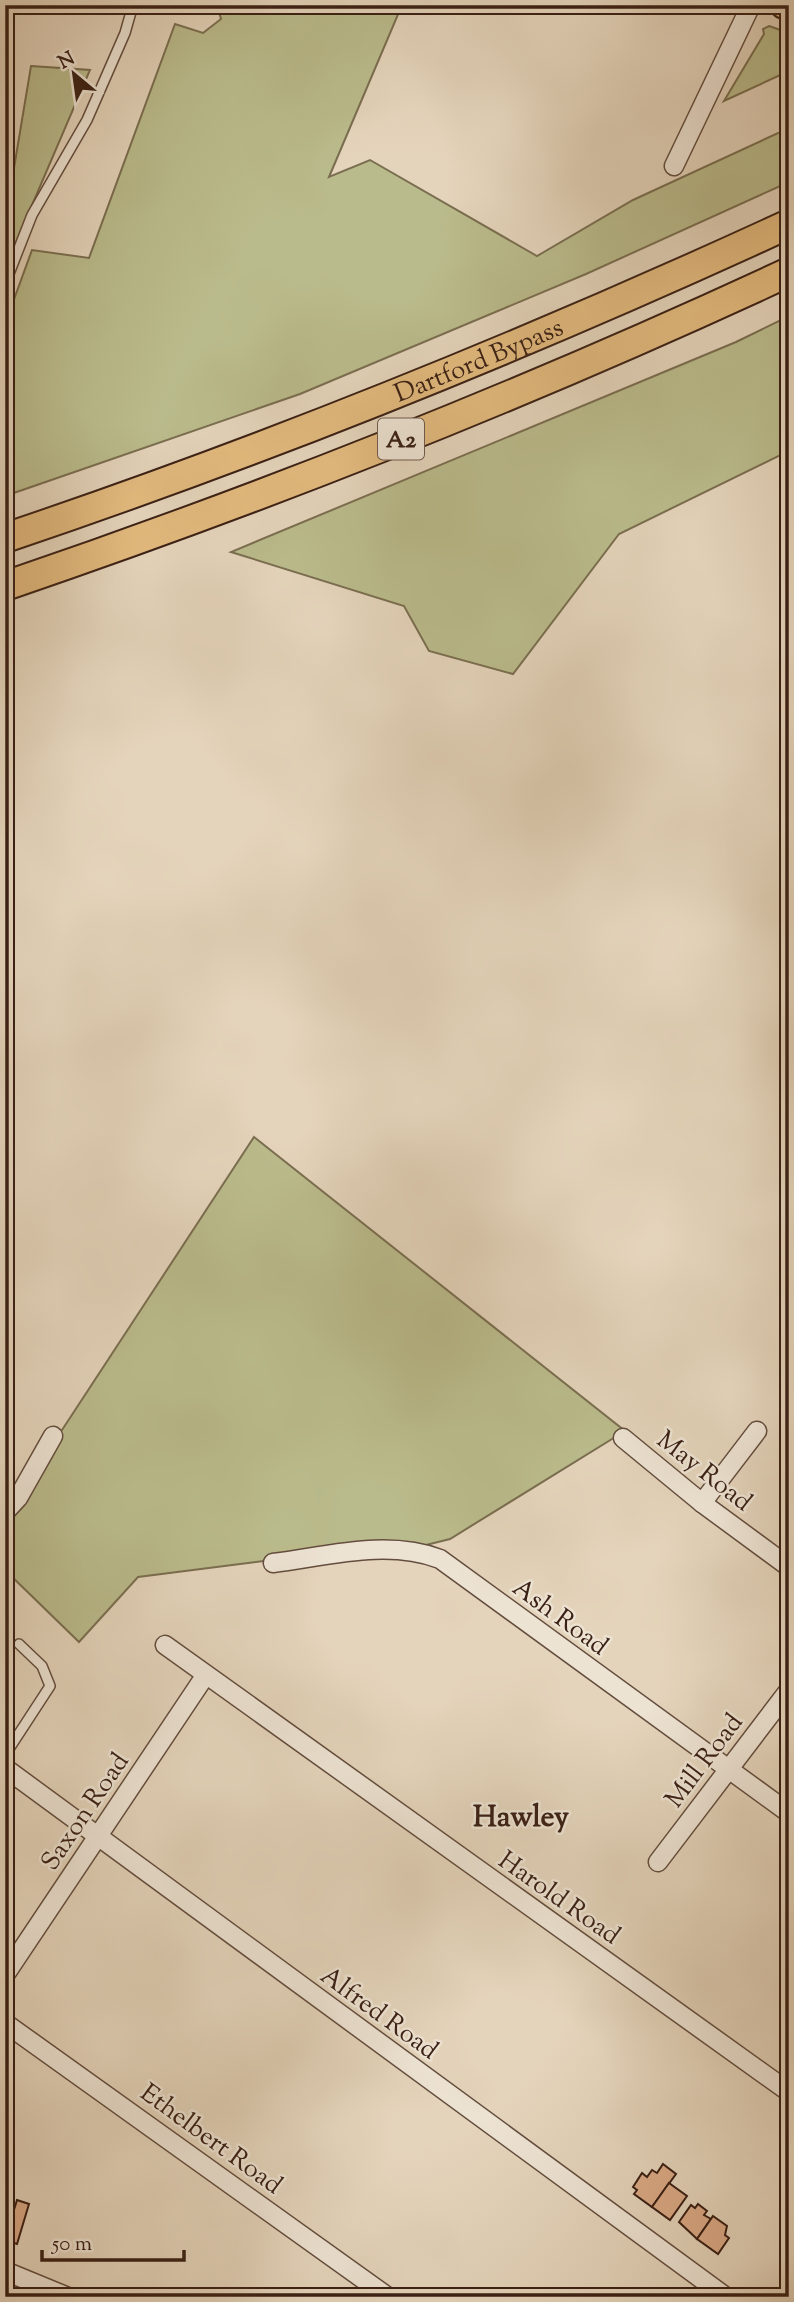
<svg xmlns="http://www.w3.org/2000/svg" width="794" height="2302" font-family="'Sorts Mill Goudy',serif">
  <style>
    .green { fill: #babb8c; stroke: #7a6e50; stroke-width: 2 }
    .building { fill: #daaa87; stroke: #3a2015; stroke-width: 2 }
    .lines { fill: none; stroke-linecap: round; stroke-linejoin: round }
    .service-casing { stroke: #644d3e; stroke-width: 12 }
    .minor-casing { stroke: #644d3e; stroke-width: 21 }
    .primary-casing { stroke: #3a2015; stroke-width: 30 }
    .trunk-casing { stroke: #3a2015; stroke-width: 32 }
    .service { stroke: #ede3d3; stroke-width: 9 }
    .minor { stroke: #ede3d3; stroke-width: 18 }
    .primary { stroke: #e2ba7e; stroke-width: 26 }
    .trunk { stroke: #e2ba7e; stroke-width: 28 }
    .labels { text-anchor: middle; stroke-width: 5; stroke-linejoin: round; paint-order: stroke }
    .shield { fill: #ede3d3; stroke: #705a4e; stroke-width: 2 }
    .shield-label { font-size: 24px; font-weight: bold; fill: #3a2015 }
    .street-label { font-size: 26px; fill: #3a2015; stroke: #ede3d3 }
    .quarter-label { font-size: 30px; font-weight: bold; fill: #3a2015; stroke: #ede3d3 }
  </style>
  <rect width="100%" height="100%" fill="#e4d4bb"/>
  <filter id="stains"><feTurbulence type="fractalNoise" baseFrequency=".00286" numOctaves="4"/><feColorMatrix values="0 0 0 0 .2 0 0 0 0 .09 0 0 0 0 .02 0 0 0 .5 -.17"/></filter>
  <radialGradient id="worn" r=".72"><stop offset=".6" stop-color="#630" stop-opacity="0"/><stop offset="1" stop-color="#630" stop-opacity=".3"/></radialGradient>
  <g class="green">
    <path d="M217,5h185l-73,172 41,-17 167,96 96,-56 156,-72v54l-203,92 -286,120 -295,102v-172l27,-74 57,8 86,-234 28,9 18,-14z"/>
    <path d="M769,26l20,7v38l-65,30 40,-67 -1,-5z"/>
    <path d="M31,66l59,4 -85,198v-71l9,-29z"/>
    <path d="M789,316v135l-170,83 -106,140 -84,-23 -25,-45 -173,-54 505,-210z"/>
    <path d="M254,1137l371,294 -175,108 -36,9 -33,-2 -243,31 -59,65 -74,-72v-53z"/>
  </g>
  <g class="building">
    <path d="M663,2164l13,10 -24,33 -18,-13 3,-4 -4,-3 9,-14 5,4 5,-7 5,3z"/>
    <path d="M669,2183l18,13 -17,24 -18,-13z"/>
    <path d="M17,2200l12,4 -12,40 -12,-4v-30l8,3z"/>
    <path d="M698,2204l9,7 -3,4 7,4 -14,20 -18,-17 12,-17 4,3z"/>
    <path d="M713,2216l14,10 -2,9 4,3 -11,16 -21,-15z"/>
  </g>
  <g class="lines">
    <defs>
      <g id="service">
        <path d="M5,284l27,-69 55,-95 38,-87 8,-28"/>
        <path d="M5,1755l45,-69 -8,-20 -23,-22"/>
      </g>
      <g id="minor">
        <path d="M674,166l77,-161"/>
        <path d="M623,1438l79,65 87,64"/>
        <path d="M702,1503l55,-72"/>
        <path d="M5,1512l13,-14 35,-62"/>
        <path d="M273,1563c55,-7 114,-24 167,-4l349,254"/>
        <path d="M165,1645l624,447"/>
        <path d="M5,1768l721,529"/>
        <path d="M658,1862l131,-172"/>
        <path d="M5,1975l200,-299"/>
        <path d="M5,2023l383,274"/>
        <path d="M5,2271l63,26"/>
      </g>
      <path id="primary" d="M784,5l5,2"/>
      <g id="trunk">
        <path id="s1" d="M5,538c267,-90 528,-196 784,-314"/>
        <path d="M5,586c267,-91 528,-195 784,-314"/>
      </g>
    </defs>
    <use href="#service" class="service-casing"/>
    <use href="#minor" class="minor-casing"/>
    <use href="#primary" class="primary-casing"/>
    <use href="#trunk" class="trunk-casing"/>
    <use href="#service" class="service"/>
    <use href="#minor" class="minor"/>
    <use href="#primary" class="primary"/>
    <use href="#trunk" class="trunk"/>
  </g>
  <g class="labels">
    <rect class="shield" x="378" y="418.5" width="46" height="41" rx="5"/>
    <g class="shield-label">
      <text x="401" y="447">A2</text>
    </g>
    <g class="street-label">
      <text dy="9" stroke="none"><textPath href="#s1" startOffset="506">Dartford Bypass</textPath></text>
      <text transform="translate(705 1470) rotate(38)" y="9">May Road</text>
      <text transform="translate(561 1616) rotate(36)" y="9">Ash Road</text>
      <text transform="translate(703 1760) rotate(-53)" y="9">Mill Road</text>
      <text transform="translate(84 1811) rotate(-56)" y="9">Saxon Road</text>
      <text transform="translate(560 1897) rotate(35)" y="9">Harold Road</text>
      <text transform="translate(380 2012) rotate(36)" y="9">Alfred Road</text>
      <text transform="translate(212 2138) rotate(36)" y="9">Ethelbert Road</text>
    </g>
    <g class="quarter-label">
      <text x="521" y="1826">Hawley</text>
    </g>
  </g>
  <rect width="794" height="2302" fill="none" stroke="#e4d4bb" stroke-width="28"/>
  <rect x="7" y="7" width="780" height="2288" fill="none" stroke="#3a2015" stroke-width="3.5"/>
  <rect x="14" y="14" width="766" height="2274" fill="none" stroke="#3a2015" stroke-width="2"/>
  <g transform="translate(74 74) rotate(331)" stroke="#ede3d3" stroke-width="5" paint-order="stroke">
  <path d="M0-5L12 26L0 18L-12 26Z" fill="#3a2015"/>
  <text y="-10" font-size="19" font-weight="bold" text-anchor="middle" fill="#3a2015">N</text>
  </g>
  <path d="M42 2250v10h142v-10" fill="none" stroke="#3a2015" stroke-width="3.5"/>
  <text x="52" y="2250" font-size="21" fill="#3a2015" stroke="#ede3d3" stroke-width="5" paint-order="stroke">50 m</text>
  <rect width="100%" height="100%" filter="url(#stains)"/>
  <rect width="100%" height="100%" fill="url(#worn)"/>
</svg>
